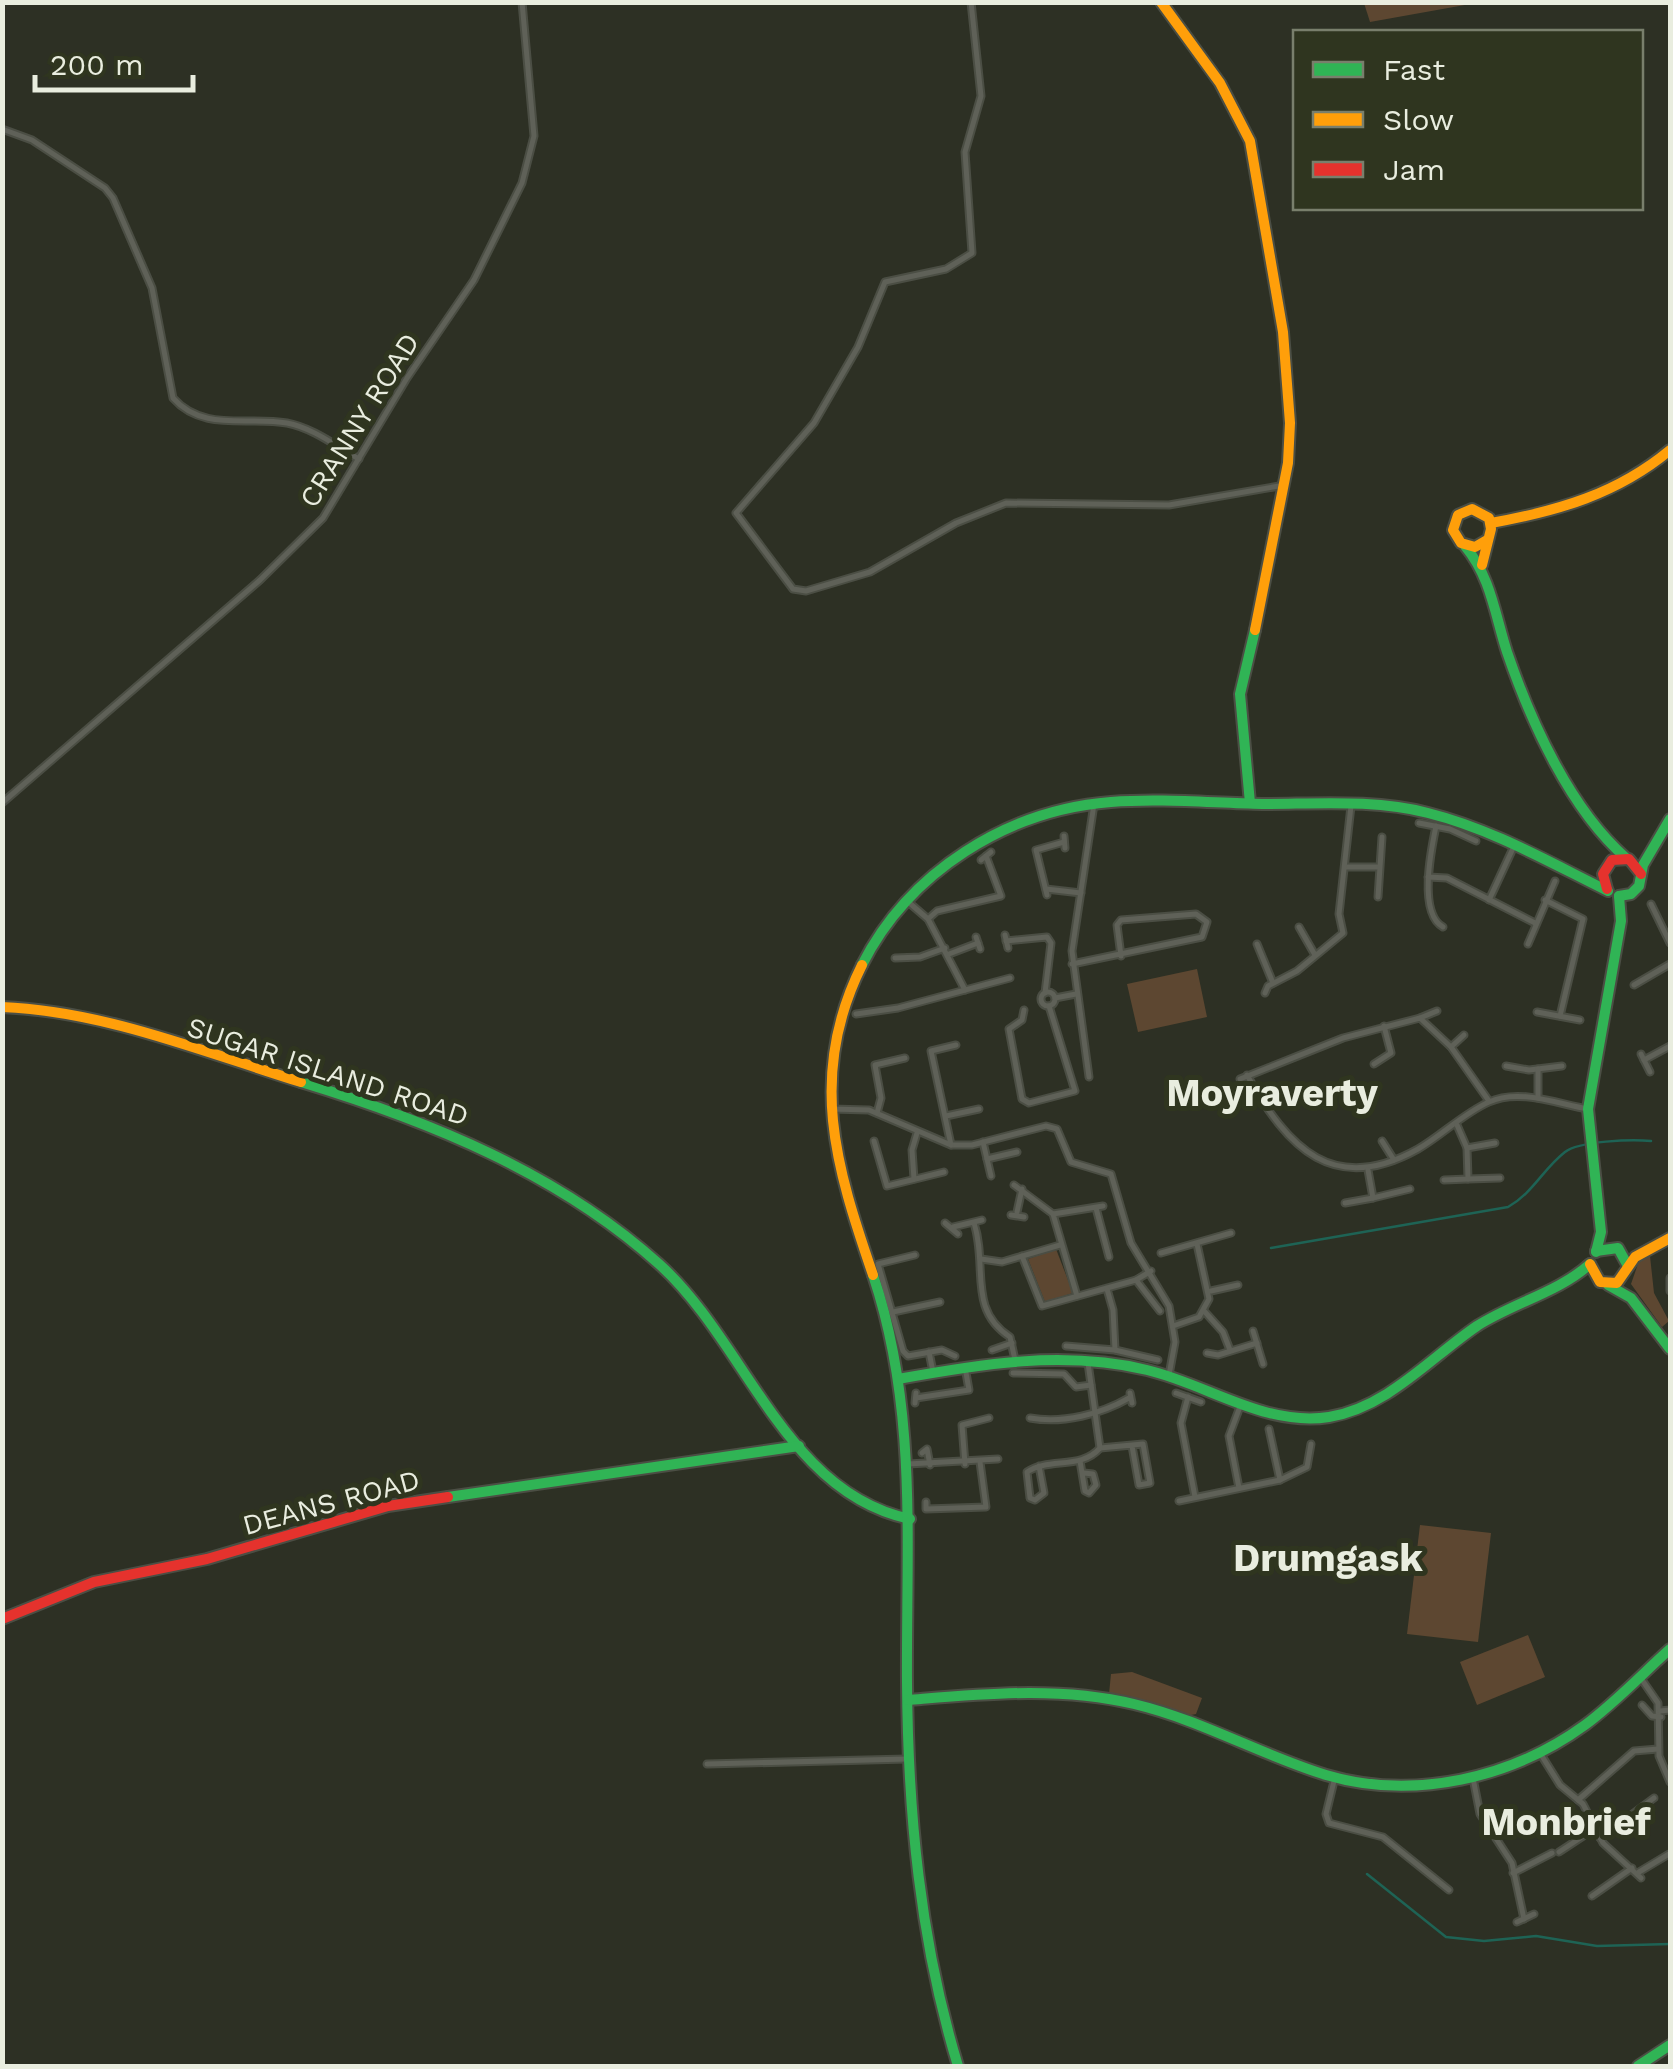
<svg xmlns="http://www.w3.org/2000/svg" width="1673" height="2069" font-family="'Work Sans',sans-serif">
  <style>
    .green { fill: #5d4731 }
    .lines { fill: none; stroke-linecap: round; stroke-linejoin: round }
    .stream { stroke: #1e6355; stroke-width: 2.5 }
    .street-casing { stroke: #4b4e44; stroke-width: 9 }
    .fast-casing { stroke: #4b4e44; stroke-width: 14 }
    .slow-casing { stroke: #4b4e44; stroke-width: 14 }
    .jam-casing { stroke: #4b4e44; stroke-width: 14 }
    .street { stroke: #5f6158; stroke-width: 5 }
    .fast { stroke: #30b455; stroke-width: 10 }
    .slow { stroke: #ff9f0a; stroke-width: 10 }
    .jam { stroke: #e5322d; stroke-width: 10 }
    .labels { text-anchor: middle; stroke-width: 10; stroke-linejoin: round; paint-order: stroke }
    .street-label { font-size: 28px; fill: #e9eddf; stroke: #2f351f }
    .district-label { font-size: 38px; font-weight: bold; fill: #e9eddf; stroke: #2f351f }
  </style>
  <rect width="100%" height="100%" fill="#2d3024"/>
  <g class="green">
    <path d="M1364,3v-1l112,1 -106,19z"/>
    <path d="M1197,969l10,48 -69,15 -11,-48z"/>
    <path d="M1056,1249l17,44 -28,9 -17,-43z"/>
    <path d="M1650,1256l4,37 15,28 -7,6 -31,-43 8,-23z"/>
    <path d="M1420,1525l71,8 -13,109 -71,-8z"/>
    <path d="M1528,1635l17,42 -68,28 -17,-43z"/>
    <path d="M1132,1672l70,26 -6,16 -10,2 -77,-22 2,-20z"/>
  </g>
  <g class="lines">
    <g class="stream">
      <path d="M1271,1248l237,-41c25,-14 35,-38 57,-55 14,-11 67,-13 86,-11"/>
      <path d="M1367,1874l79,63 38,4 52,-5 61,10 73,-2"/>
    </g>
    <defs>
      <g id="street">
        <path d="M971,2l10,94 -16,56 7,101 -26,16 -61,13 -27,65 -44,76 -78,90 57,76 13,2 64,-19 86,-49 50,-20 163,2 116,-20"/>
        <path d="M2,129l30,11 73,48 8,10 39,90 21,110c30,34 74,18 114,25 26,5 49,23 72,36"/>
        <path d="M2,803l258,-223 63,-62 84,-140 67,-98 48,-97 12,-47 -12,-134"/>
        <path d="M1419,823l31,6 26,12"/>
        <path d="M1436,826c-5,24 -18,87 7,101"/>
        <path d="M1064,836l1,12"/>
        <path d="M981,860l10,-8"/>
        <path d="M1345,867h32"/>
        <path d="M1428,877l19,1 88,45"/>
        <path d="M1046,889l35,4"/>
        <path d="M1047,895l-11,-45 28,-8"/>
        <path d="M1378,897l4,-60"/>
        <path d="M906,900l22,19 37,71"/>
        <path d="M1489,900l26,-56"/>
        <path d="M1545,900l38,19 -23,97"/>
        <path d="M1651,904l19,39"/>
        <path d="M928,919l9,-8 64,-15 -15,-40"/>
        <path d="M1299,927l16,28"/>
        <path d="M1005,935l3,13"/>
        <path d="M976,937l4,12"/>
        <path d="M1006,941l41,-4 4,6 -6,50"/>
        <path d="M1257,944l16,39"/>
        <path d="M1528,944l27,-63"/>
        <path d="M949,954l29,-11"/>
        <path d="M895,958l25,-1 25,-9"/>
        <path d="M1072,964l130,-27 5,-15 -11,-8 -75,6 -4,5 4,31"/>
        <path d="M1634,985l36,-21"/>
        <circle cx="1048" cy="999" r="7"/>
        <path d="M1265,993l3,-7 29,-15 46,-38 -4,-19 12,-108"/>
        <path d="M1055,998l21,-4"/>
        <path d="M1024,1010l-2,10 -13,9 13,70 7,4 46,-12 -26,-85"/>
        <path d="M1537,1012l43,8"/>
        <path d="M856,1014l42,-6 112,-30"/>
        <path d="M1420,1018l17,-7"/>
        <path d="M1451,1047l13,-12"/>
        <path d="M1641,1054l9,18"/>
        <path d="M1644,1060l26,-14"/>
        <path d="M1374,1064l17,-11 -7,-27"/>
        <path d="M1506,1066l23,4 33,-4"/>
        <path d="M1538,1069v29"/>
        <path d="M1247,1075c41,74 87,121 171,74 24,-14 46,-36 71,-47 30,-14 69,2 99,7"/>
        <path d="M1089,1077l-17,-126 22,-147"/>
        <path d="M1240,1079l103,-41 77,-20 31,29 38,54"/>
        <path d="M831,1109l38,1 82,35h21l74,-19 11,3 14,33 40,12 20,69 38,63 6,36 -6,33"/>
        <path d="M877,1113l4,-15 -6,-33 30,-7"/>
        <path d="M946,1116l33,-7"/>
        <path d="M874,1141l13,45 57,-14"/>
        <path d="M1382,1141l12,19"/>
        <path d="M983,1142l8,34"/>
        <path d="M951,1145l-20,-94 25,-6"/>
        <path d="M1467,1148l28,-5"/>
        <path d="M987,1159l30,-7"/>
        <path d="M914,1179l-2,-29 5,-17"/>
        <path d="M1468,1179l32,-1"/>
        <path d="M1444,1180l24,-1 -1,-31 -10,-23"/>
        <path d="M1014,1185l39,29"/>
        <path d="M1373,1198l37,-9"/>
        <path d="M1345,1203l28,-5 -5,-28"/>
        <path d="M1096,1208l13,49"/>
        <path d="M1017,1212l5,-23"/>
        <path d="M1011,1215l13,2"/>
        <path d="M945,1223l13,11"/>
        <path d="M974,1223c14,43 -7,86 36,114l5,23"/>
        <path d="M953,1227l29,-7"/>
        <path d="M1161,1253l70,-20"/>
        <path d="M915,1255l-37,9 25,87 5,5 34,-6 13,6"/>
        <path d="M1022,1256l20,50 94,-26 15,-9"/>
        <path d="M981,1259l21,3 58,-17"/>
        <path d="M1670,1278v13"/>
        <path d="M1136,1280l24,31"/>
        <path d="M1107,1289l6,21 2,40"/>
        <path d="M1211,1291l27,-6"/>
        <path d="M1077,1296l-24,-82 50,-8"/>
        <path d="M893,1312l47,-10"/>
        <path d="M1205,1312l18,20 7,18"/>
        <path d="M1173,1326l26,-9 10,-18 -12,-55"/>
        <path d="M1253,1331l10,33"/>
        <path d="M1066,1346l49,4 43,10"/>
        <path d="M992,1350l20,-7"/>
        <path d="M929,1352l4,20"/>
        <path d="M1207,1353l11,2 39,-12"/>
        <path d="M1013,1373l51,1 12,13 15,-2"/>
        <path d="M1130,1393l2,10"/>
        <path d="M1176,1393l25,9"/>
        <path d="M1188,1397l-7,26 14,74"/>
        <path d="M916,1398l53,-8 -4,-23"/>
        <path d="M915,1403l1,-10"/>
        <path d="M1030,1418c33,6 71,-4 99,-20"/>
        <path d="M1269,1429l11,51"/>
        <path d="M1100,1448l43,-4 7,39 -11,2 -7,-39"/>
        <path d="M922,1453l5,-4 3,16"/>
        <path d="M1080,1461l5,30 4,2 7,-8 -3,-11 -9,-1"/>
        <path d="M908,1464l90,-5"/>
        <path d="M965,1464l-3,-39 27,-7"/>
        <path d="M1039,1466l5,27 -9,7 -5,-2 -3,-26c22,-15 54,-2 73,-24l-12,-85"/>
        <path d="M1239,1488l-10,-52 12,-32"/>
        <path d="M1179,1501l101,-21 27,-13 4,-23"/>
        <path d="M926,1502v7l60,-2 -6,-45"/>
        <path d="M1640,1677l18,26 1,53 11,26"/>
        <path d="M1642,1705l10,11 9,1"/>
        <path d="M1660,1711l10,-1"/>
        <path d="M1540,1753l20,32 23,19 20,39 38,35"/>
        <path d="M707,1764l200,-5"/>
        <path d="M1335,1777l-9,37 3,9 54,14 66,53"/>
        <path d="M1473,1778l7,36 32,49 12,56"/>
        <path d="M1578,1800l56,-49 24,-2"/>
        <path d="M1600,1838l54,-40"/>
        <path d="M1559,1852l35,-23"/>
        <path d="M1639,1872l30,-18"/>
        <path d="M1513,1873l39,-20"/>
        <path d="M1592,1896l40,-28"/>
        <path d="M1517,1922l17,-8"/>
      </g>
      <g id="fast">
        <path d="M1465,546c26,31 30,69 42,106 24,70 63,157 119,206"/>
        <path d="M1250,803l-10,-109 15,-64"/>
        <path d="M1619,896l12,-2 8,-8 4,-21 27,-46"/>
        <path d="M862,965c47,-93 145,-155 249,-163 49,-4 101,1 151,2 54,0 113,-5 166,9 64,16 121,49 180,78"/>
        <path d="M301,1082c128,39 257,91 358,182 87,78 126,229 251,255"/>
        <path d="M1596,1251l22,-3 10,18"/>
        <path d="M1596,1252l5,-20 -13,-123 33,-188 -2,-25"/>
        <path d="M873,1275c45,134 33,269 34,408 1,130 13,258 51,383"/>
        <path d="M1608,1285l23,13 39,51"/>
        <path d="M898,1379c82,-15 166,-29 249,-9 60,14 118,57 182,47 59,-10 101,-59 148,-91 36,-23 82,-34 113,-62"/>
        <path d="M448,1497l351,-51"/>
        <path d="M908,1700c75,-6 152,-14 226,4 67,16 127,51 192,71 88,26 186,3 259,-50 31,-23 57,-51 85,-76"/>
        <path d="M1638,2066l32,-21"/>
      </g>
      <g id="slow">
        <path d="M1161,2l59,81 30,58 33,191 7,91 -2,40 -33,167"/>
        <path d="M1491,523c67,-12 126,-29 179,-73"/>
        <path d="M1482,565l9,-36 -2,-11 -17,-9 -14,6 -5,15 8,13 14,4 12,-7"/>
        <path d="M862,965c-55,110 -26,202 11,310"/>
        <path d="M2,1007c102,4 202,45 299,75"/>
        <path d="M1590,1264l10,18 17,1 18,-26 35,-19"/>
      </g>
      <g id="jam">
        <path d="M1607,889l-4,-15 9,-14 17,-1 12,15"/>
        <path d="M2,1619l92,-37 113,-23 181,-53 60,-9"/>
      </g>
    </defs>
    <use href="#street" class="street-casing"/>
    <use href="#fast" class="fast-casing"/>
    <use href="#slow" class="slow-casing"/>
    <use href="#jam" class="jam-casing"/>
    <use href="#street" class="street"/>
    <use href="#fast" class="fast"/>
    <use href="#slow" class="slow"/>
    <use href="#jam" class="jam"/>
  </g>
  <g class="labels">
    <g class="street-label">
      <text transform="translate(359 420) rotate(-58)" y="10">CRANNY ROAD</text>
      <text transform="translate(328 1071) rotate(18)" y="10">SUGAR ISLAND ROAD</text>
      <text transform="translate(331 1502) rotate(-15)" y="10">DEANS ROAD</text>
    </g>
    <g class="district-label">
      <text x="1272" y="1106">Moyraverty</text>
      <text x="1328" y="1571">Drumgask</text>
      <text x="1566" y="1835">Monbrief</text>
    </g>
  </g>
  <rect width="1673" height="2069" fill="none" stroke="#e9eddf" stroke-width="10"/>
  <rect x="1293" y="30" width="350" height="180" fill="#2f351f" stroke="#797f6c" stroke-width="2.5"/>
  <rect x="1313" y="62" width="50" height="15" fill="#30b455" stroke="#797f6c" stroke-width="2.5"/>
  <text x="1383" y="80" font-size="30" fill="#e9eddf">Fast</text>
  <rect x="1313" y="112" width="50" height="15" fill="#ff9f0a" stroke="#797f6c" stroke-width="2.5"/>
  <text x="1383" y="130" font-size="30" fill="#e9eddf">Slow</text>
  <rect x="1313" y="162" width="50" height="15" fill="#e5322d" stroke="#797f6c" stroke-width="2.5"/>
  <text x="1383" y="180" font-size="30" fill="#e9eddf">Jam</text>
  <path d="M35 75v15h158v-15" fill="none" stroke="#e9eddf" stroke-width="5"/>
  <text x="50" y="75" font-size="30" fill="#e9eddf" stroke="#2f351f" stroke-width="8" paint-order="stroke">200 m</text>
</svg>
